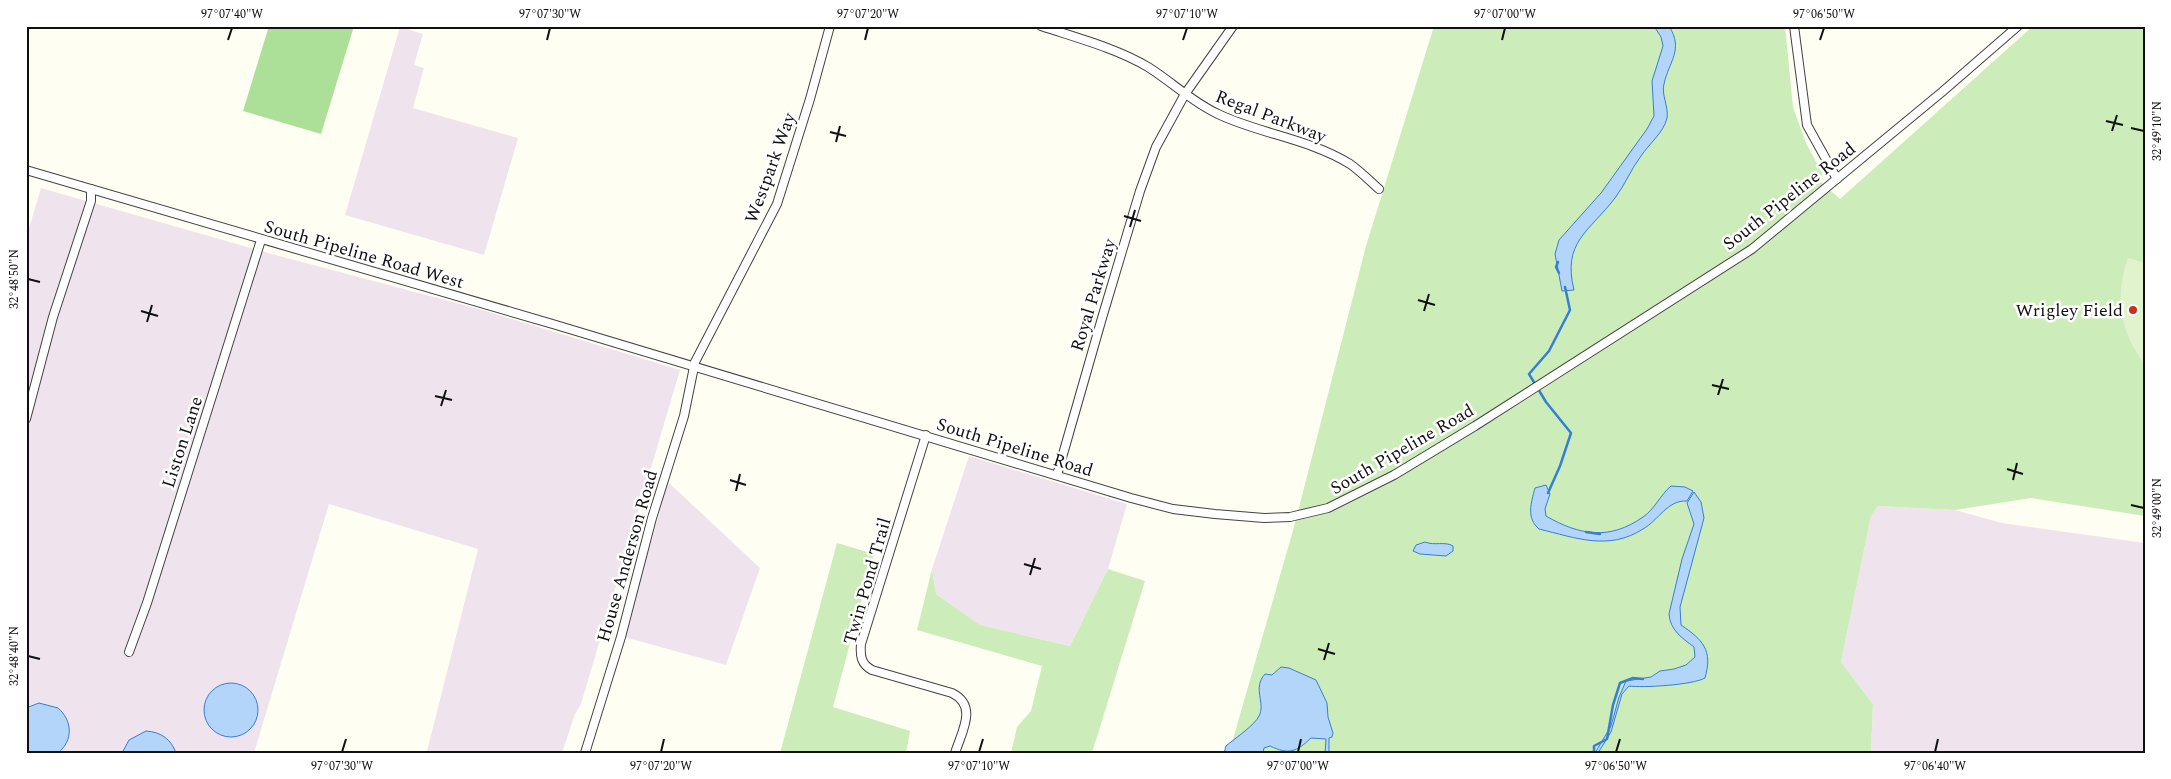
<svg xmlns="http://www.w3.org/2000/svg" width="2171" height="779" font-family="Spectral,serif">
  <style>
    .industrial { fill: #efe4ee }
    .green { fill: #ccedb9 }
    .forest { fill: #acdf97 }
    .pitch { fill: #e0f3cc }
    .water { fill: #b4d5fa; stroke: #367ed6 }
    .lines { fill: none; stroke-linecap: round; stroke-linejoin: round }
    .stream { stroke: #367ed6; stroke-width: 2.5 }
    .minor-casing { stroke: #434343; stroke-width: 10 }
    .minor { stroke: #fff; stroke-width: 8 }
    .ticks { fill: none; stroke: #101010; stroke-width: 2 }
    .poi-dot { fill: #ca301e; stroke: #fff; stroke-width: 2 }
    .labels { text-anchor: middle; stroke-width: 5; stroke-linejoin: round; paint-order: stroke }
    .street-label { font-size: 18px; fill: #101010; stroke: #fff }
    .poi-label { font-size: 18px; fill: #101010; stroke: #fff; text-anchor: end }
    .neatline { fill: none; stroke: #101010; stroke-width: 2 }
    .ticks-label { font-size: 12px; text-anchor: middle; fill: #101010 }
  </style>
  <rect width="100%" height="100%" fill="#fffef3"/>
  <g class="industrial">
    <path d="M400,27l23,7 -9,31 10,3 -11,40 105,30 -34,117 -139,-40z"/>
    <path d="M41,188l231,66 207,55 201,61 -99,334 -6,10 -13,39h-129l-6,-2 51,-202 -149,-45 -75,249h-228v-515z"/>
    <path d="M969,456l158,48 -19,65 -38,77 -90,-21 -44,-31 -4,-25z"/>
    <path d="M668,482l92,86 -34,97 -102,-28z"/>
    <path d="M1878,506l77,4 47,13 143,20v210h-274l2,-49 -32,-42 30,-146z"/>
  </g>
  <g class="green">
    <path d="M1434,26h351l8,81 13,36 16,30 -1,9 19,17 193,-173h112v490l-114,-18 -76,12 -77,-4 -7,10 -30,146 32,42 -2,49h-642l65,-226 72,-281z"/>
    <path d="M837,543l37,11 -41,153 77,24 -4,22h-126z"/>
    <path d="M932,569l4,25 44,31 90,21 38,-77 37,12 -53,172h-81l6,-26 14,-16 11,-45 -125,-36z"/>
  </g>
  <path class="forest" d="M269,26h85l-33,108 -78,-23z"/>
  <path class="pitch" d="M2128,258l17,5v102c-25,-34 -31,-67 -17,-107z"/>
  <g class="water">
    <path d="M1654,26h15c15,24 0,35 -5,58 -3,10 5,23 3,34 -3,14 -18,26 -26,38 -10,13 -16,29 -26,42 -26,34 -53,44 -41,92l-12,1 -7,-37 4,-14 42,-47 46,-64 7,-13 -2,-35 11,-35 -2,-9z"/>
    <path d="M1546,485l4,9 -5,15 1,7c33,19 63,25 97,1 12,-8 17,-22 28,-31l14,1 8,4 -6,10c-20,-1 -28,19 -44,28 -34,22 -67,9 -104,0 -13,-11 -8,-26 -4,-41z"/>
    <path d="M1694,492l7,10 3,16 -24,89 1,18c22,15 32,25 24,53 -12,7 -63,10 -76,8l-7,8 -11,38 -13,21h-3l16,-27 8,-29 7,-16 25,-4 9,-6 14,-2 12,-4 9,-8 -1,-10c-12,-9 -24,-17 -25,-33l13,-55 12,-35 -7,-21z"/>
    <path d="M1425,542c10,4 20,-1 28,4v5l-7,5 -26,-2 -7,-3 3,-6z"/>
    <path d="M1281,667l8,1 27,12 11,23 1,14 5,16 -1,4 -3,1v15h-4l1,-14 -15,-1c-15,14 -22,17 -41,8l-6,2 -1,5h-39l2,-7c8,-7 29,-21 33,-30 7,-12 -7,-28 6,-42l7,1z"/>
    <circle cx="231" cy="710" r="27"/>
    <path d="M39,703l19,5c14,12 16,32 0,45h-32v-45z"/>
    <path d="M146,731c15,1 25,8 30,22h-54l7,-13z"/>
  </g>
  <g class="lines">
    <g class="stream">
      <path d="M1558,262l-2,5 3,6"/>
      <path d="M1548,493l12,-27 11,-33 -25,-31 -17,-28 20,-23 21,-41 -5,-23"/>
      <path d="M1586,532l14,2"/>
      <path d="M1594,753v-7l13,-7 6,-34 7,-22 13,-5 10,1"/>
    </g>
    <defs>
      <g id="minor">
        <path d="M1041,26c36,12 75,22 107,41 24,15 44,35 70,47 42,20 92,25 132,50 10,7 20,17 29,25"/>
        <path d="M1794,26l13,99 30,54"/>
        <path d="M26,170l530,155 575,173 42,11 42,5 49,4 26,-1 38,-9 66,-33 81,-49 277,-177 190,-157 76,-66"/>
        <path d="M26,419l27,-102 38,-116v-12"/>
        <path d="M926,435l-65,209c-1,12 0,20 11,26l80,23c26,13 10,38 3,60"/>
        <path d="M1057,475l45,-157 38,-127 16,-44 29,-53 48,-68"/>
        <path d="M129,652l18,-49 114,-363"/>
        <path d="M585,753l36,-116 31,-119 32,-102 11,-54 82,-158 33,-105 20,-73"/>
      </g>
    </defs>
    <use href="#minor" class="minor-casing"/>
    <use href="#minor" class="minor"/>
  </g>
  <path class="ticks" d="M228,40l4,-12M547,40l3,-12M865,40l3,-12M1183,40l4,-12M1502,40l3,-12M1820,40l4,-12M2106,121l17,4M2131,128l13,3M2112,131l5,-16M830,132l16,4M836,142l4,-16M1124,216l17,5M1130,227l5,-17M28,279l12,3M1418,300l17,5M141,311l17,5M1424,311l5,-17M147,322l5,-17M1712,385l17,4M1718,395l5,-16M435,396l17,4M441,406l5,-16M2007,469l16,5M730,480l16,5M2013,480l4,-17M736,491l4,-17M2131,505l13,3M1024,564l17,5M1030,575l5,-17M1318,649l17,5M28,656l12,3M1324,660l5,-17M342,752l4,-13M661,752l3,-13M979,752l4,-13M1298,752l3,-13M1616,752l4,-13M1935,752l3,-13"/>
  <circle class="poi-dot" cx="2133" cy="310" r="5"/>
  <g class="labels">
    <g class="street-label">
      <text transform="translate(1271 116) rotate(21)" y="6">Regal Parkway</text>
      <text transform="translate(770 168) rotate(-70)" y="6">Westpark Way</text>
      <text transform="translate(1789 196) rotate(-38)" y="6">South Pipeline Road</text>
      <text transform="translate(364 254) rotate(16)" y="6">South Pipeline Road West</text>
      <text transform="translate(1093 295) rotate(-73)" y="6">Royal Parkway</text>
      <text transform="translate(182 442) rotate(-72)" y="6">Liston Lane</text>
      <text transform="translate(1015 447) rotate(17)" y="6">South Pipeline Road</text>
      <text transform="translate(1402 449) rotate(-30)" y="6">South Pipeline Road</text>
      <text transform="translate(627 556) rotate(-74)" y="6">House Anderson Road</text>
      <text transform="translate(867 581) rotate(-74)" y="6">Twin Pond Trail</text>
    </g>
    <g class="poi-label">
      <text x="2123" y="316">Wrigley Field</text>
    </g>
  </g>
  <rect width="2171" height="779" fill="none" stroke="#ffffff" stroke-width="55"/>
  <rect x="28" y="28" width="2116" height="724" class="neatline"/>
  <g class="ticks-label">
    <text x="232" y="18">97°07'40"W</text>
    <text x="550" y="18">97°07'30"W</text>
    <text x="868" y="18">97°07'20"W</text>
    <text x="1187" y="18">97°07'10"W</text>
    <text x="1505" y="18">97°07'00"W</text>
    <text x="1824" y="18">97°06'50"W</text>
    <text transform="translate(2157 131) rotate(-90)" y="4">32°49'10"N</text>
    <text transform="translate(14 279) rotate(-90)" y="4">32°48'50"N</text>
    <text transform="translate(2157 508) rotate(-90)" y="4">32°49'00"N</text>
    <text transform="translate(14 656) rotate(-90)" y="4">32°48'40"N</text>
    <text x="342" y="770">97°07'30"W</text>
    <text x="661" y="770">97°07'20"W</text>
    <text x="979" y="770">97°07'10"W</text>
    <text x="1298" y="770">97°07'00"W</text>
    <text x="1616" y="770">97°06'50"W</text>
    <text x="1935" y="770">97°06'40"W</text>
  </g>
</svg>
